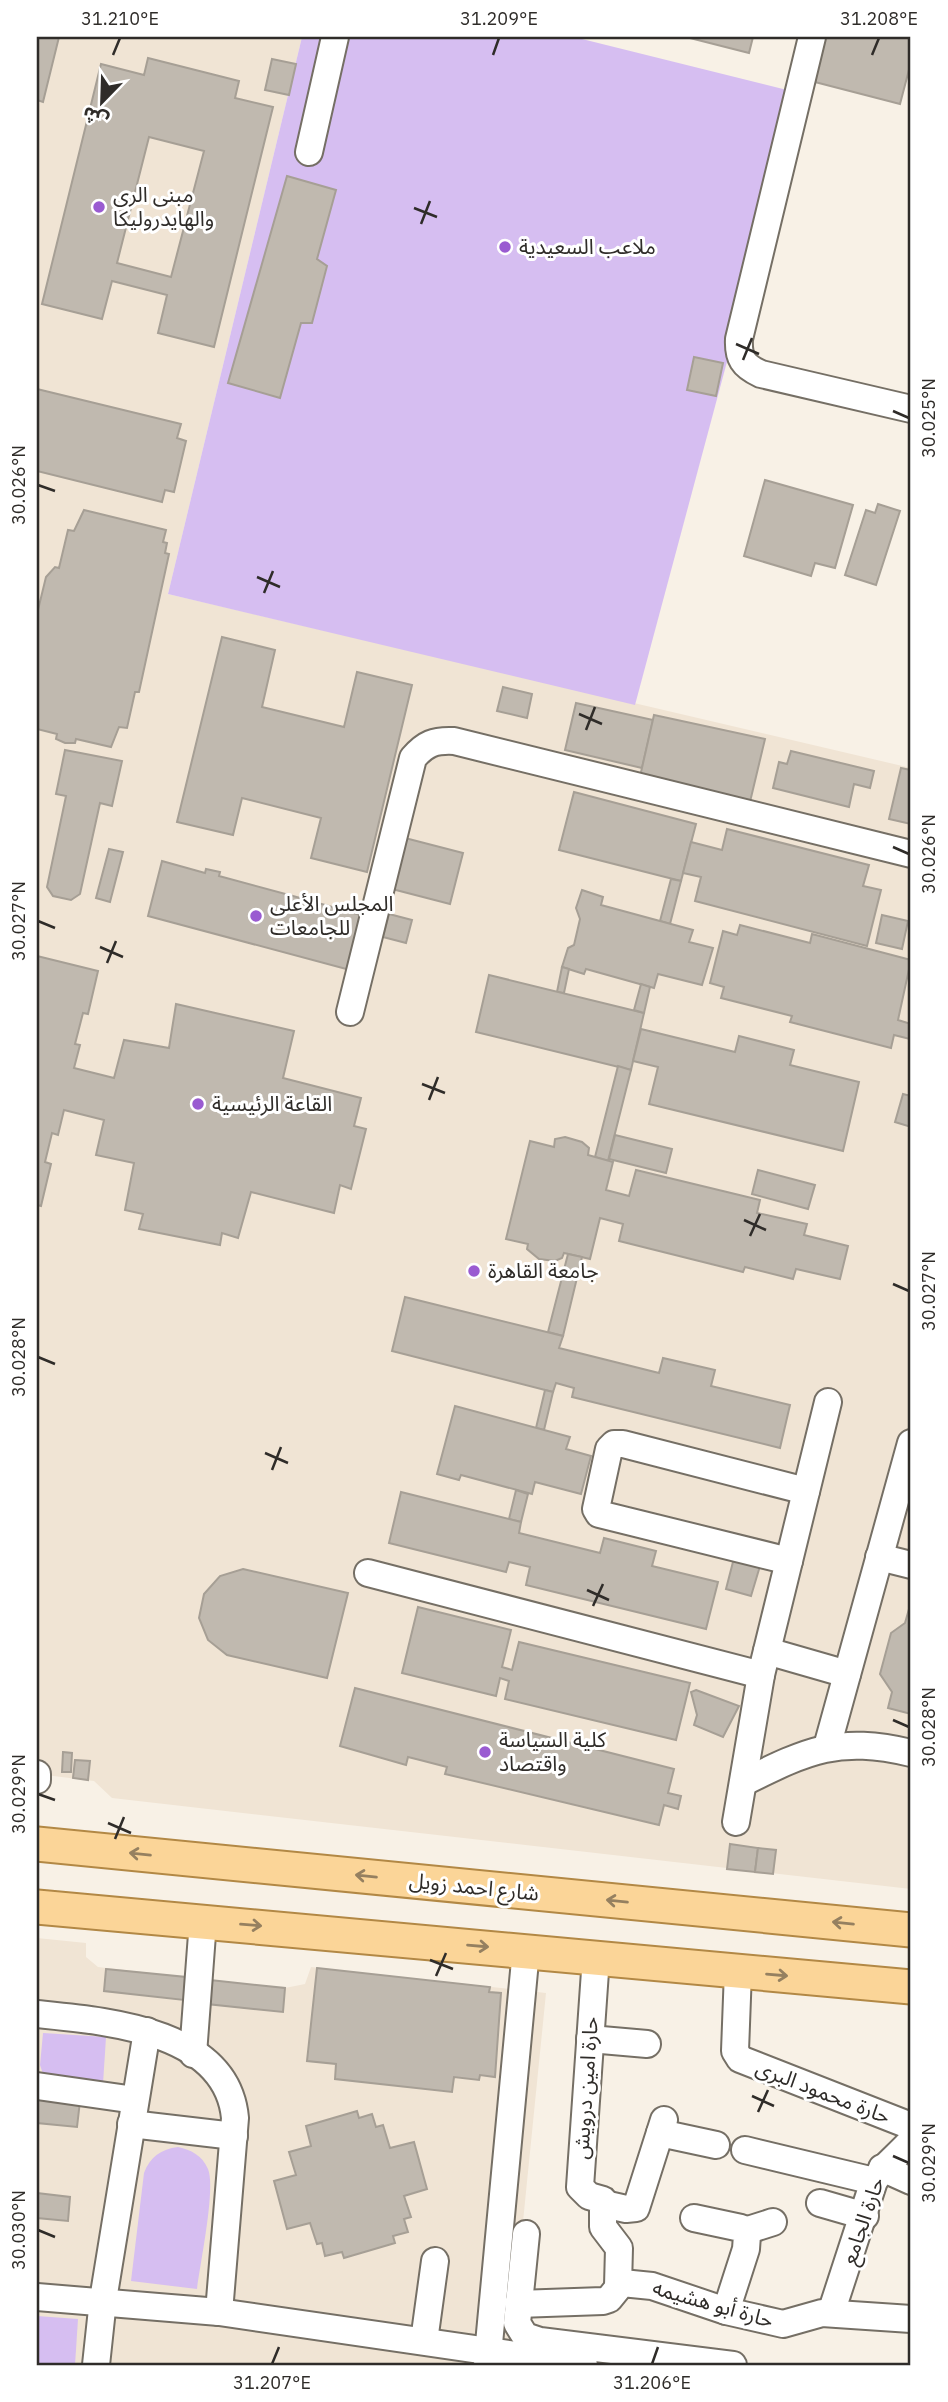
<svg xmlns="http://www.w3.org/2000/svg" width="948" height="2402" font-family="'IBM Plex Sans','Noto Sans Arabic',sans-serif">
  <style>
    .built { fill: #f0e4d4 }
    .green { fill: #d6bef1 }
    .building { fill: #c0b9af; stroke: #a69f95; stroke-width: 2; fill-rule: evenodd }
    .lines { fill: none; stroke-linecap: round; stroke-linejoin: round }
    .minor-casing { stroke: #756f65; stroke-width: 30 }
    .major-casing { stroke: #b28845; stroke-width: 37 }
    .minor { stroke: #fff; stroke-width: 26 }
    .major { stroke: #fbd598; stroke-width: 33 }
    .oneway { stroke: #958060 }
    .ticks { fill: none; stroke: #2f2c29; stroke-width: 2.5 }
    .poi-dot { fill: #9a5bd1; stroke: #fff; stroke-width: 2.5 }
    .labels { text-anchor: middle; stroke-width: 6; stroke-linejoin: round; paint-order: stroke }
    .poi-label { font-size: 21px; fill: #2f2c29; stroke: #fff; text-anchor: start }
    .street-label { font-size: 21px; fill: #2f2c29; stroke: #fff }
    .neatline { fill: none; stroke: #2f2c29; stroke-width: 2.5 }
    .ticks-label { font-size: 18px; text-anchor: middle; fill: #2f2c29 }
  </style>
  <rect width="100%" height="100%" fill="#f8f1e6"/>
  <g class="built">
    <path d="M37,37h265l-134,557 743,174v1121l-799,-91 -18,-17 -57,-7z"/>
    <path d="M37,1938l49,5v14l12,10 187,21 20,-4 6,-17 235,26 -35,348 172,24h-646z"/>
  </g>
  <g class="green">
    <path d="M302,37h272l225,56 -164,612 -467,-111z"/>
    <path d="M43,2033l63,4 -3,47 -60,-10 -3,-9z"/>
    <path d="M178,2147c13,3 24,8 30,22 8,19 -8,95 -11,120l-66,-8 13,-108c6,-16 17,-24 34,-26z"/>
    <path d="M37,2316l41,3 -3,46h-38z"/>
  </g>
  <g class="building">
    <path d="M37,37h22l-16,65 -6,-2z"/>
    <path d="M686,37h67l-4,16z"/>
    <path d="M822,37l89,1v24l-11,42 -89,-23z"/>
    <path d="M148,58l91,23 -4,17 38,9 -59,240 -56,-14 9,-38 -55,-14 -10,38 -60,-15 59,-240 43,11zM149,137l55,14 -33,126 -54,-14z"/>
    <path d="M272,59l24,5 -7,31 -24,-5z"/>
    <path d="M287,176l49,14 -19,69 10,7 -15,57h-11l-21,75 -52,-15z"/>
    <path d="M694,357l29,6 -7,33 -29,-6z"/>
    <path d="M37,389l144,35 -4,14 9,3 -12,51 -9,-2 -3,12 -125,-31z"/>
    <path d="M765,480l88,25 -18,63 -20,-5 -4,13 -67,-20z"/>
    <path d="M878,504l22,7 -24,74 -31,-10 21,-65 9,3z"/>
    <path d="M84,510l82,20 -3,12 4,1 -2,10 4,1 -30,138h-4l-8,36 -8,-1 -8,20 -35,-8 -1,4h-10l-9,-4 1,-5 -20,-5v-115l9,-37 9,-10 4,1 9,-38 6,1z"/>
    <path d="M222,637l53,13 -13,57 82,20 13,-55 55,13 -45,187 -56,-14 10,-40 -79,-20 -9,37 -56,-13z"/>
    <path d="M503,687l29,7 -5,24 -30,-7z"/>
    <path d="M576,703l77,17 -11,48 -77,-18z"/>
    <path d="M654,715l111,24 -16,67 -110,-25z"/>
    <path d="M65,750l57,11 -10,45 -12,-3 -20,91 -9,6 -18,-4 -6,-9 19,-91 -10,-2z"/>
    <path d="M791,751l83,20 -4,17 -16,-4 -5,23 -76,-19 6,-26 8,2z"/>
    <path d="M901,768l10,2v54l-22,-5z"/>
    <path d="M574,792l122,32 -15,57 -122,-31z"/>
    <path d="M727,829l142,36 -6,21 18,4 -14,56 -172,-45 6,-24 -18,-4 8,-31 31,8z"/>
    <path d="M405,838l58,15 -13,51 -58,-15z"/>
    <path d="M109,849l14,3 -13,50 -14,-4z"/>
    <path d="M162,861l43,12 1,-4 14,3 -1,4 85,23 1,-3 14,4 -1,3 46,13 -14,54 -202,-54z"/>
    <path d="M671,879l10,2 -11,43 -10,-3z"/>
    <path d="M582,890l21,7 -2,8 92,25 -4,12 24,6 -11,37 -44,-11 -4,14 -68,-19 -2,5 -22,-7 6,-19 6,-3 6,-26 -4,-11z"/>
    <path d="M389,914l23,6 -6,23 -23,-6z"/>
    <path d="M882,915l26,6 -6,28 -26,-6z"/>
    <path d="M740,925l70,18 2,-9 99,26 -13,60 13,4 -1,15 -16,-4 -3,13 -101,-26 2,-6 -71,-18 3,-11 -14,-4 13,-52 14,4z"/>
    <path d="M37,956l61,15 -10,43 -5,-1 -8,31 5,1 -6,23 40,10 10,-38 45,8 7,-44 118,27 -11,47 78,20 -7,28 12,3 -15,60 -11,-4 -6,28 -83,-21 -13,46 -16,-5 -2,12 -81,-16 4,-15 -18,-4 9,-47 -38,-8 8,-35 -40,-10 -6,25 -6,-2 -7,29 6,2 -10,42 -4,-1z"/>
    <path d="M562,967l7,2 -5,24 -7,-1z"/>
    <path d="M489,975l155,38 -13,57 -155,-38z"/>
    <path d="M641,984l9,3 -6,26 -10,-3z"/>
    <path d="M641,1029l94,23 4,-16 55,14 -4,15 69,17 -16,69 -194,-47 9,-37 -25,-6z"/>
    <path d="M618,1066l13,4 -23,91 -13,-4z"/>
    <path d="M903,1094l8,2v31l-16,-5z"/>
    <path d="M615,1135l57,14 -6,24 -57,-14z"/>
    <path d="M565,1137l17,5 7,6 -1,7 25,7 -7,28 23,6 7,-26 124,30 -3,13 50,11 -3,11 44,11 -8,33 -44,-10 -3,10 -48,-12 -2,5 -124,-31 4,-17 -23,-6 -10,41 -26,-6 -2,5 -7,3 -16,-2 -12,-10 1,-5 -22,-5 24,-98 24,6 1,-8z"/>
    <path d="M758,1170l57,15 -7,24 -56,-15z"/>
    <path d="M568,1254l14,3 -19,79 -15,-4z"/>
    <path d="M405,1297l158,39 -4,12 100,25 4,-15 52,12 -4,16 79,19 -10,43 -208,-51 2,-9 -18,-5 -3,9 -161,-41z"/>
    <path d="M545,1390l8,2 -9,38 -8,-2z"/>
    <path d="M455,1406l115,31 -4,12 25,7 -10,38 -46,-12 -3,12 -71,-19 -2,5 -22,-6z"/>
    <path d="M516,1490l12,4 -7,28 -12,-3z"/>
    <path d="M401,1492l120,30 -2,11 81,20 4,-15 52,13 -4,15 66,16 -12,47 -180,-44 4,-18 -21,-5 -3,10 -117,-29z"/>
    <path d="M734,1558l26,8 -9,30 -25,-7z"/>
    <path d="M243,1569l105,24 -21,85 -100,-23 -19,-15 -9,-22 5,-24 16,-18z"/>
    <path d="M911,1602v112l-23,-6 4,-16 -12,-18 11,-41 14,-10z"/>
    <path d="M418,1607l93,23 -9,37 10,3 7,-28 171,41 -14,57 -171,-41 4,-18 -9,-3 -4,18 -94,-23z"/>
    <path d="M355,1688l319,81 -6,24 13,3 -3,13 -14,-4 -5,20 -214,-51 2,-7 -27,-7 -12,-3 -2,8 -66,-19z"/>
    <path d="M696,1690l43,16 -16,31 -29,-12 3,-10 -6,-23z"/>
    <path d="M63,1752l9,1 -1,19h-9z"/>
    <path d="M75,1760l15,1 -2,19 -15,-2z"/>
    <path d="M730,1844l28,4 -3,24 -28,-3z"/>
    <path d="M758,1848l18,2 -3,24 -18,-2z"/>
    <path d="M317,1968l173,19 -1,5 12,1 -6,84 -15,-2 -1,5 -25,-3 -2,15 -117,-13 1,-15 -29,-3z"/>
    <path d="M106,1969l80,8 -2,23 -80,-9z"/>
    <path d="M210,1980l75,8 -2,24 -76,-8z"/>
    <path d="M37,2097l43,4 -3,26 -40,-4z"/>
    <path d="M357,2111l2,7 13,-4 4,13 7,-2 7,23 24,-6 13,47 -23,7 7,21 -7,2 4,13 -15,4 2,7 -51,15 -2,-6 -17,4 -3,-13 -5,1 -7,-21 -23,6 -13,-48 22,-6 -7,-23 22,-6 -5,-20z"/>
    <path d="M37,2193l33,4 -2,24 -31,-3z"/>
  </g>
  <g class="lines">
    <defs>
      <g id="minor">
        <path d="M812,37l-73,302c-1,19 4,27 22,35l150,35"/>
        <path d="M309,152l26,-115"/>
        <path d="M350,1012l63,-254c12,-14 21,-18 41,-17l457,113"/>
        <path d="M879,1557l32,8"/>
        <path d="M789,1561l-190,-47 -3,-5 13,-60 5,-5h9l183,47"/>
        <path d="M368,1573l393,102"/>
        <path d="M767,1651l80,23"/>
        <path d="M827,1747l84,-304"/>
        <path d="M37,1780v-6"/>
        <path d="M744,1782c65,-32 94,-46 167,-29"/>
        <path d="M736,1822l25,-147 67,-273"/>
        <path d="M596,1957l-16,230 9,9 14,4v27l16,21 -1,38"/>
        <path d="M738,1971l-3,80 5,8 171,67"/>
        <path d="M37,2014c69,7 190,16 198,104l-16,194"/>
        <path d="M590,2039l57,5"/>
        <path d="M193,2054l10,-133"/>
        <path d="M37,2086l98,14"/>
        <path d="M131,2124l103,12"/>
        <path d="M660,2133l56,12"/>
        <path d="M745,2150l129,31"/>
        <path d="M882,2168l29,13"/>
        <path d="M820,2203l45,13"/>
        <path d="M604,2204l22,5 10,-1 28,-88"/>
        <path d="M694,2218l47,10 6,7 -1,14 -20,62"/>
        <path d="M745,2231l28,-9"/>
        <path d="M526,2234l-9,89 8,13 15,5 193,24"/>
        <path d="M37,2297l182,15 365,53"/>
        <path d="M518,2304l85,-3 6,-2 13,-16 30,3 74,25 57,13 39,-11 89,6"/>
        <path d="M831,2313l43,-132c10,-16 25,-26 37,-40"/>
        <path d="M424,2341l11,-80"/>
        <path d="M96,2365l7,-65 44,-269"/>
        <path d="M487,2365l39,-415"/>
      </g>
      <g id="major">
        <path d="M37,1844l874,86"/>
        <path d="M37,1907l874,80"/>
      </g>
    </defs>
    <use href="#minor" class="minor-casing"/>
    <use href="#major" class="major-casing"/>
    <use href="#minor" class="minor"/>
    <use href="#major" class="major"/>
  </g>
  <defs><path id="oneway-shaft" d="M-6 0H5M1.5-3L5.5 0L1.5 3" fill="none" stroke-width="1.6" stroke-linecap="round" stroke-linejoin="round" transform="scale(1.75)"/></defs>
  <g class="oneway">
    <use href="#oneway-shaft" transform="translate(140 1854) rotate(-174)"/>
    <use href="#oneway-shaft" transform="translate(366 1876) rotate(-174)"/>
    <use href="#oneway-shaft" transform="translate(617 1901) rotate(-174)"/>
    <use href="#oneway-shaft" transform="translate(843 1923) rotate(-174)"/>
    <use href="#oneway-shaft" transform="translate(251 1925) rotate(5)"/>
    <use href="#oneway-shaft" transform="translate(478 1946) rotate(5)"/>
    <use href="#oneway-shaft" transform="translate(777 1975) rotate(5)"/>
  </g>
  <path class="ticks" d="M113,55l7,-17M493,55l6,-17M872,55l7,-17M414,208l23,9M421,224l9,-23M736,344l23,10M743,360l9,-22M893,411l16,7M38,485l17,6M257,577l23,10M264,593l9,-22M579,714l23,10M586,730l9,-23M893,847l16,7M38,921l17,7M100,947l23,10M107,963l9,-22M422,1084l23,9M429,1100l9,-23M744,1220l22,10M750,1236l10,-22M893,1284l16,7M38,1357l17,7M265,1453l23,10M272,1470l9,-23M587,1590l22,10M593,1606l10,-22M893,1720l16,7M38,1794l17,6M108,1823l23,10M115,1839l9,-22M430,1960l23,9M436,1976l10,-23M752,2096l22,10M758,2112l10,-22M893,2156l16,7M38,2230l17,7M272,2364l7,-17M652,2364l6,-17"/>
  <g class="poi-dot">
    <circle cx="99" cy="207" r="7"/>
    <circle cx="505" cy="247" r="7"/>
    <circle cx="256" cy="916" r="7"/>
    <circle cx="198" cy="1104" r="7"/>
    <circle cx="474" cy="1271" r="7"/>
    <circle cx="485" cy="1752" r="7"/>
  </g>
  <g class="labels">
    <g class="poi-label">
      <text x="113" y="202">مبنى الرى<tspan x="113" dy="24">والهايدروليكا</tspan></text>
      <text x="519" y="254">ملاعب السعيدية</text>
      <text x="270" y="911">المجلس الأعلى<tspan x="270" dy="24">للجامعات</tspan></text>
      <text x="212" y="1111">القاعة الرئيسية</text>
      <text x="488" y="1278">جامعة القاهرة</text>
      <text x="499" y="1747">كلية السياسة<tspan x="499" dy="24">واقتصاد</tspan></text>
    </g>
    <g class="street-label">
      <text transform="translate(474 1887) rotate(6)" y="7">شارع احمد زويل</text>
      <text transform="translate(586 2088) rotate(-86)" y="7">حارة امين درويش</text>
      <text transform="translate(823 2092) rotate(21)" y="7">حارة محمود البرى</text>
      <text transform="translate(863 2221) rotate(-71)" y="7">حارة الجامع</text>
      <text transform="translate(713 2304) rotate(16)" y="7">حارة أبو هشيمه</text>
    </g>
  </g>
  <rect width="948" height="2402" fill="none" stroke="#ffffff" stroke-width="77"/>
  <g transform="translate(102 102) rotate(203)" stroke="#ffffff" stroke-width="5" paint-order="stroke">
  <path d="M0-5L12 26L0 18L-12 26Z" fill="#2f2c29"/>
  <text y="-10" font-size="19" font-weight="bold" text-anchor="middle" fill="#2f2c29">ش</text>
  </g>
  <rect x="38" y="38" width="871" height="2326" class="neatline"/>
  <g class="ticks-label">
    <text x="120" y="25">31.210°E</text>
    <text x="499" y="25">31.209°E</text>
    <text x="879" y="25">31.208°E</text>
    <text transform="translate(929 418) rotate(-90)" y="6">30.025°N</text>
    <text transform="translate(19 485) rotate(-90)" y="6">30.026°N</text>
    <text transform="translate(929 854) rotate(-90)" y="6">30.026°N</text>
    <text transform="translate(19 921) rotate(-90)" y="6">30.027°N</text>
    <text transform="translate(929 1291) rotate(-90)" y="6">30.027°N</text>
    <text transform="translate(19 1357) rotate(-90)" y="6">30.028°N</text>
    <text transform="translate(929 1727) rotate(-90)" y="6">30.028°N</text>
    <text transform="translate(19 1794) rotate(-90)" y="6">30.029°N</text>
    <text transform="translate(929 2163) rotate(-90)" y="6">30.029°N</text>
    <text transform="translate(19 2230) rotate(-90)" y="6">30.030°N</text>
    <text x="272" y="2389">31.207°E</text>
    <text x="652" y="2389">31.206°E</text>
  </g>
</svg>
